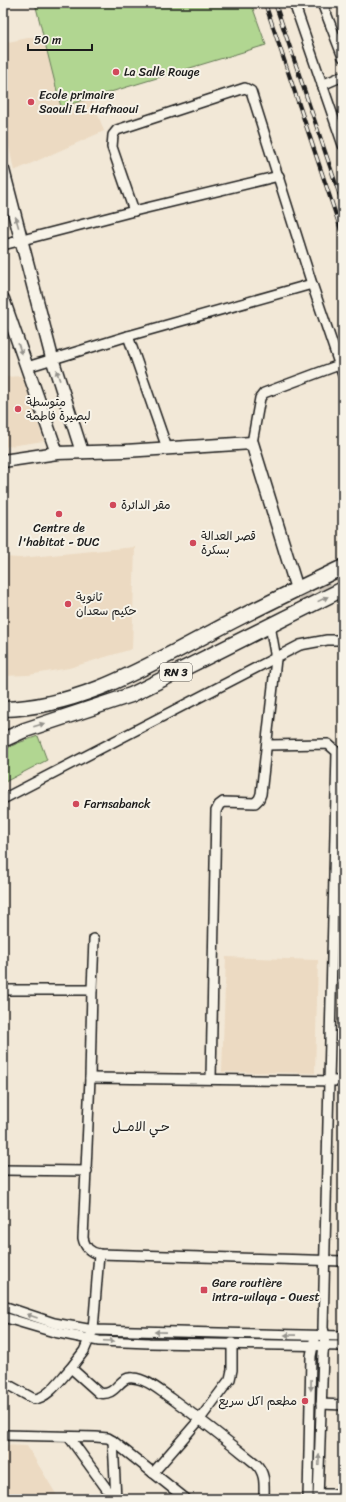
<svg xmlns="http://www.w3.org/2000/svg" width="346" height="1502" font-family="Sriracha,'Playpen Sans Arabic',sans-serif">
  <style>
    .built { fill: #ecdac2 }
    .green { fill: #b1d691; stroke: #667956 }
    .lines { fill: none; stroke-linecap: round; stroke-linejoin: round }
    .primary-tunnel { stroke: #d2c9bb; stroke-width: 14; stroke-dasharray: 14 7; stroke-linecap: butt }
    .street-casing { stroke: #1c1c1c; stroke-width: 12 }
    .secondary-casing { stroke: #1c1c1c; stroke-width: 15 }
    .primary-casing { stroke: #1c1c1c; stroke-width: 17 }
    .street { stroke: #f7f3e8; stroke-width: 9 }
    .secondary { stroke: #f7f3e8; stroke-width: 12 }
    .primary { stroke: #f7f3e8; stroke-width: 14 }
    .rail-casing { stroke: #1c1c1c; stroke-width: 4 }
    .rail { stroke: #f7f3e8; stroke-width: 2.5; stroke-dasharray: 8; stroke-linecap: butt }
    .oneway { fill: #94928c }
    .poi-dot { fill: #d1495b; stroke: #f7f3e8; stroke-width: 1.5 }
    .labels { text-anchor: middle; stroke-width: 4; stroke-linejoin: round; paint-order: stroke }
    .shield { fill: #f7f3e8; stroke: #5e5c59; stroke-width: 1 }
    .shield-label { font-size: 11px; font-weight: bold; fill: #1c1c1c }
    .poi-label { font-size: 12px; fill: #1c1c1c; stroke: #f7f3e8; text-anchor: start }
    .neighbourhood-label { font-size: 13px; fill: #1c1c1c; stroke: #f7f3e8 }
  </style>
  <rect width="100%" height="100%" fill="#f2e8d7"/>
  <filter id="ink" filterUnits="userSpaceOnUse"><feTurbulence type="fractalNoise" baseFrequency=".025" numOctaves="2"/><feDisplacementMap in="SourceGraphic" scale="8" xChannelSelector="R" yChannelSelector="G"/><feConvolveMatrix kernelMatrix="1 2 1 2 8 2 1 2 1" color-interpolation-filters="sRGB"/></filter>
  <g filter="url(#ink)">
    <g class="built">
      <path d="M43,35l18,72 31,-9 12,33 -90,40 -11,-55v-73z"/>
      <path d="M3,363l2,14 17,-1 22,65 -41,6z"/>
      <path d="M135,547l-3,102 -63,19 -40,7 -26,1v-119l17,1z"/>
      <path d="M226,957l92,3 -3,113 -93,-1z"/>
      <path d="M3,1445l24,1 32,53h-56z"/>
    </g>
    <g class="green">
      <path d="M35,3h216l15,42 -205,62z"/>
      <path d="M38,736l9,24 -44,23v-33l15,-7z"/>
    </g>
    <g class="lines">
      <path class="primary-tunnel" d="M298,598l45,-21"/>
      <defs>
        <g id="street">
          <path d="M294,3l49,142"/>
          <path d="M322,3l21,54"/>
          <path d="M322,85l21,-9"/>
          <path d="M134,211l-22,-64 1,-12 4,-5 128,-42 6,3 61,193 31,91"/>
          <path d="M3,245l131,-34 145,-35"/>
          <path d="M128,336l39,112"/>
          <path d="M27,367l101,-31 184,-52"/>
          <path d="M252,443l8,-45 4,-5 75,-28"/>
          <path d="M267,745l61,-1 9,8 -14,576 2,8 -2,18 -5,145"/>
          <path d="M3,799l297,-154 27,-5h16"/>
          <path d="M94,939l-2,51 -2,88 -7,160c2,10 7,14 16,16l244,7"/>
          <path d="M3,990h89"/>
          <path d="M90,1078l253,3"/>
          <path d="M211,1079l5,-268 3,-6 4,-3 32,1 4,-4 2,-5 15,-135 -6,-34"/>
          <path d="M3,1170l84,1"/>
          <path d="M3,1306l51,17 39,7 250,6"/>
          <path d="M3,1317l51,15 45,9 50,2 194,3"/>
          <path d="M71,1368l13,-17 9,-21 6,-76"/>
          <path d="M3,1382l31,17c15,-1 27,-21 37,-31l28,25c18,4 19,-17 34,-15 14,1 27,13 38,20 29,21 57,43 85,66 10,10 8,21 8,35"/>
          <path d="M321,1404l22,1"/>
          <path d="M3,1435l93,2 12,1 5,3 73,58"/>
          <path d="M69,1437l45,62"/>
          <path d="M113,1441l3,58"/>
          <path d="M153,1473l47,-54 30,-40 2,-9v-27"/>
          <path d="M318,1494h25"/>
          <path d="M308,1499l3,-143 3,-15"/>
        </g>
        <g id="secondary">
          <path d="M3,170l49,188 30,94"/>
          <path d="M3,299l54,154"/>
          <path d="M3,461l54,-8 68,-2 127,-8 45,146"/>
        </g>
        <g id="primary">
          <path d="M3,709c78,-2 142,-42 209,-77 43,-23 87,-44 131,-65"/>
          <path d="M3,740l22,-10 106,-35 212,-106"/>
        </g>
      </defs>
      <use href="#street" class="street-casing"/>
      <use href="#secondary" class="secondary-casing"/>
      <use href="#primary" class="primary-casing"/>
      <use href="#street" class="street"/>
      <use href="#secondary" class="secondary"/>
      <use href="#primary" class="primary"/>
      <defs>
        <g id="rail">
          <path d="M265,3l78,233"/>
          <path d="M275,3l68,202"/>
        </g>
      </defs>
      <use href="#rail" class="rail-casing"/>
      <use href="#rail" class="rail"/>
    </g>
    <defs><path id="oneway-solid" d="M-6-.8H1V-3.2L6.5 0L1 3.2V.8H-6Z"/></defs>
    <g class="oneway">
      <use href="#oneway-solid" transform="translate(17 222) rotate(-106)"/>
      <use href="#oneway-solid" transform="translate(20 349) rotate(71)"/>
      <use href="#oneway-solid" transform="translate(58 375) rotate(-108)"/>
      <use href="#oneway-solid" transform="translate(323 599) rotate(-26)"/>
      <use href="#oneway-solid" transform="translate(39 725) rotate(-17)"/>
      <use href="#oneway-solid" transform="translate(32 1316) rotate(-161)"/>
      <use href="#oneway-solid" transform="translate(160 1332) rotate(-179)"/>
      <use href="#oneway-solid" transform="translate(290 1335) rotate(-179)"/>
      <use href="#oneway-solid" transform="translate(109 1341) rotate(3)"/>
      <use href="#oneway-solid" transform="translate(311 1385) rotate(91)"/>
      <use href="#oneway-solid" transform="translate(319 1460) rotate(-88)"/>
    </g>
  </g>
  <g class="poi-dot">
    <circle cx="116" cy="72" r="4"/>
    <circle cx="31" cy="102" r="4"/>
    <circle cx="18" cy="409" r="4"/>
    <circle cx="113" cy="505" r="4"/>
    <circle cx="59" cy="514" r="4"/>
    <circle cx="193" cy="543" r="4"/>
    <circle cx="68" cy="604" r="4"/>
    <circle cx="76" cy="804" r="4"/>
    <rect x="200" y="1286" width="8" height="8" rx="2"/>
    <circle cx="305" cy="1401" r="4"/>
  </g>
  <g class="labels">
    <rect class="shield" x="160" y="663" width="32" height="18" rx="3"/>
    <g class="shield-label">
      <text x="176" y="676">RN 3</text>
    </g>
    <g class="poi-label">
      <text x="124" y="76">La Salle Rouge</text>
      <text x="39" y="99">Ecole primaire<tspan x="39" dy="14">Saouli EL Hafnaoui</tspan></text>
      <text x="26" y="406">متوسطة<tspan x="26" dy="14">لبصيرة فاطمة</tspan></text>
      <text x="121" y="509">مقر الدائرة</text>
      <text x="59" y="532" text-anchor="middle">Centre de<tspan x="59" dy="14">l'habitat - DUC</tspan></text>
      <text x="201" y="540">قصر العدالة<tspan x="201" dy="14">بسكرة</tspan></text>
      <text x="76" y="601">ثانوية<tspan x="76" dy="14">حكيم سعدان</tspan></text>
      <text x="84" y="808">Farnsabanck</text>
      <text x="212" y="1287">Gare routière<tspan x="212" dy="14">intra-wilaya - Ouest</tspan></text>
      <text x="297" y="1405" text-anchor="end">مطعم اكل سريع</text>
    </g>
    <g class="neighbourhood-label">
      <text x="141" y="1131">حـي الامــل</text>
    </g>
  </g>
  <rect width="346" height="1502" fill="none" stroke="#f7f3e8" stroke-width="16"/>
  <rect x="8" y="8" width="330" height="1486" fill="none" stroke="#1c1c1c" stroke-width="1.5" filter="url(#ink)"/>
  <path d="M28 44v6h64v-6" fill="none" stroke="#1c1c1c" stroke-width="2"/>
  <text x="34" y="44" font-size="12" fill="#1c1c1c" stroke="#f7f3e8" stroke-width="3" paint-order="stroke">50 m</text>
</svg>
